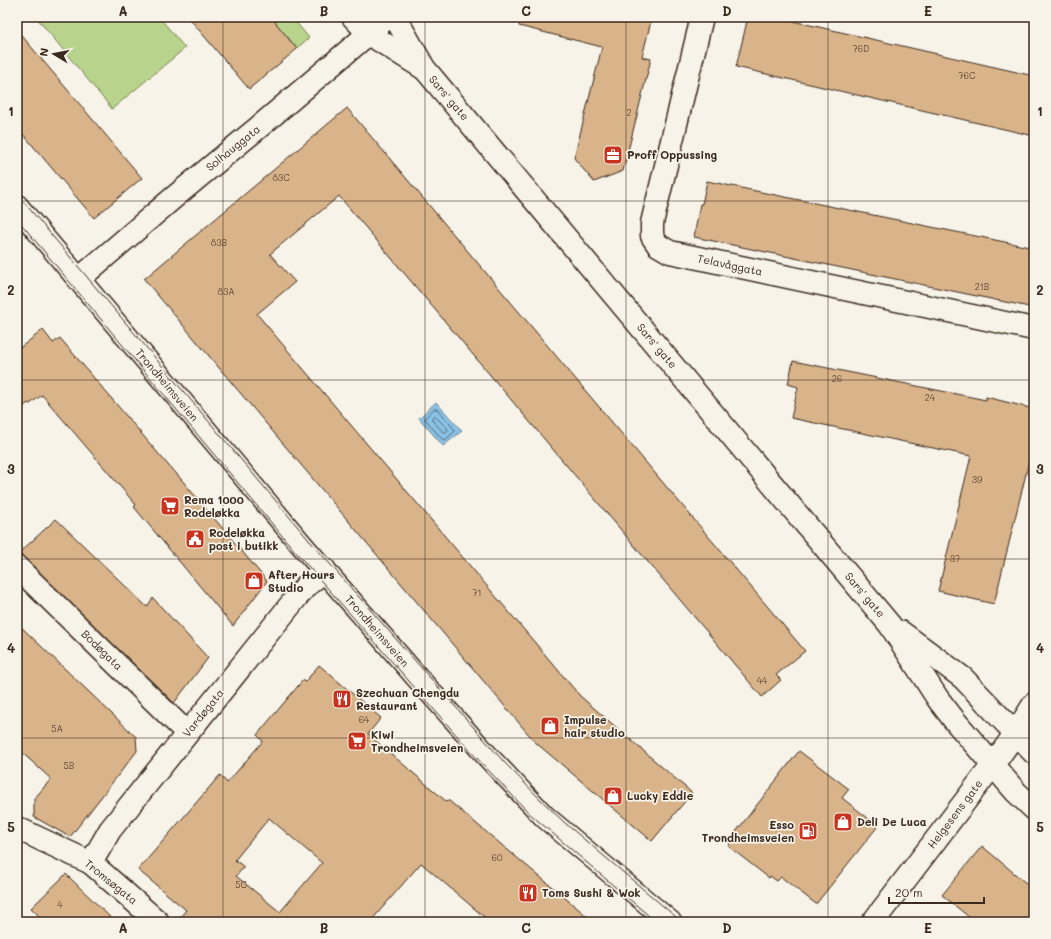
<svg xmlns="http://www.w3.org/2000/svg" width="1051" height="939" font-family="Mali,sans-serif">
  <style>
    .green { fill: #b8d48c; stroke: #7a7f55 }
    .water { fill: #88c2e7; stroke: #698597 }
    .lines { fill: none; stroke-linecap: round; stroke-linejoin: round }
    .shore { stroke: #5a676e; stroke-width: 1 }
    .building { fill: #d9b38a; stroke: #3b2a1e; fill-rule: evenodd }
    .street-casing { stroke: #3b2a1e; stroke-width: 25 }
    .secondary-casing { stroke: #3b2a1e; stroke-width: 25 }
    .primary-casing { stroke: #3b2a1e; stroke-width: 25 }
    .street { stroke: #f7f3e8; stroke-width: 22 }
    .secondary { stroke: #f7f3e8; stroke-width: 22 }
    .primary { stroke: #f7f3e8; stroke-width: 22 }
    .tram { stroke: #3b2a1e; stroke-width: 1 }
    .grid { fill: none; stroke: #3b2a1e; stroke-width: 1; stroke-opacity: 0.55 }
    .labels { text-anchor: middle; stroke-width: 3.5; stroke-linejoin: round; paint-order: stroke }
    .number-label { font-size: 9px; fill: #624c39 }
    .street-label { font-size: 11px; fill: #3b2a1e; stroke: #f7f3e8 }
    .poi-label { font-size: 11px; font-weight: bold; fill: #3b2a1e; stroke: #f7f3e8; text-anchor: start }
    .neatline { fill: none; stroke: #3b2a1e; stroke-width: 1.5 }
    .grid-label { font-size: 13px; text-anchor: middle; font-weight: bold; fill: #3b2a1e }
  </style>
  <rect width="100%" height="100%" fill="#f7f3e8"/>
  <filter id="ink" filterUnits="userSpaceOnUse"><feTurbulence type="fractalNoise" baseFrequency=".025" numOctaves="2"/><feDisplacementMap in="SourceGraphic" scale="8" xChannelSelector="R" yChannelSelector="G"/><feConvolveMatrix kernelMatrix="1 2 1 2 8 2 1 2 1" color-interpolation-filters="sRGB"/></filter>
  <g filter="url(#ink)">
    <g class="green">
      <path d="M36,17h123l26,31 -73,61z"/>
      <path d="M270,17h22l17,21 -12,10z"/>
    </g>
    <path class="water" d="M436,402l26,29 -19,15 -24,-28z"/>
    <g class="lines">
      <g class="shore">
        <path d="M434,409h3l18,21 -1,2 -9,8 -3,-1 -17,-20 1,-2z"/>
        <path d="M435,416l13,13 -2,3h-3l-11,-12v-2z"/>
      </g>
    </g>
    <g class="building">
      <path d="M188,17h83l26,32 -48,40z"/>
      <path d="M520,17h132l-10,40 9,2 -28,112 -29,11 -20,-24 28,-111 -83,-21z"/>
      <path d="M748,17h27l259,59v60l-298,-69z"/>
      <path d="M17,30l125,148 -48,40 -77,-91z"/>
      <path d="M347,108l458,543 -29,24 5,5 -19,17 -423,-501 -69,58 25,28 -38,32 323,382 112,97 -40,48 -117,-99 -391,-463z"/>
      <path d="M707,181l327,67v60l-340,-71 6,-33h2z"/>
      <path d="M43,330l10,13 7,-5 114,134h1l92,109 -34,45 -99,-119 2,-2 -94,-110 -12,9 -2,-1 -11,9v-62z"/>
      <path d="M793,361l193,39v-3l48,12v32l-40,163 -56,-13 33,-135 -180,-38 7,-31 -10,-3z"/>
      <path d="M56,519l91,88 6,-9 55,60 -34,45 -155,-150z"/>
      <path d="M17,623l119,114 1,14 -67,86 -36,-20v-18l17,-20 -34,-31z"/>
      <path d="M319,665l62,53 -13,16 79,68 1,-2 146,122h-104l-69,-59 -51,59h-194l10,-12 -48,-40 82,-95 7,8 36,-42 -6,-6 46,-55 2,2zM269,818l53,45 -42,49 -44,-36 8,-9 -9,-7z"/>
      <path d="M799,751l50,38 -7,9 36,28 -62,78 -35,-27 -4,4 -7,-5 -1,2 -41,-32 2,-2 -2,-2z"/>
      <path d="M982,846l52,44v32h-59l-33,-27z"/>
      <path d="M66,874l49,48h-70l-14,-14z"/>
    </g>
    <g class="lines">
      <defs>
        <g id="street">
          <path d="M702,17l-50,206v13l6,9 12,7 364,77"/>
          <path d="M17,206l284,338 121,139 68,76 55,58 125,105"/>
          <path d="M79,279l93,-80 87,-72 129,-110"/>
          <path d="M17,567l170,166"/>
          <path d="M17,828l74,35 67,59"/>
          <path d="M91,863l19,-33 186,-232 10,-12 19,-16"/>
        </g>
        <path id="secondary" d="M873,922l119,-156 23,-32 19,-30"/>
        <g id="primary">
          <path d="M353,17l16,17 54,34"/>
          <path d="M395,17l29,51 466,557 48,74 17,22 61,71 18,17"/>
          <path d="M901,632l62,46 71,75"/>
        </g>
      </defs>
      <use href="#street" class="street-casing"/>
      <use href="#secondary" class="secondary-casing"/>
      <use href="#primary" class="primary-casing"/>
      <use href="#street" class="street"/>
      <use href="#secondary" class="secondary"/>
      <use href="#primary" class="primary"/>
      <g class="tram">
        <path d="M17,194l291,345 196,223 37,38 25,24 116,98"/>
        <path d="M17,219l277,331 179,204 56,59 127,109"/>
      </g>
    </g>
  </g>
  <path class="grid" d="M223,17v905M425,17v905M626,17v905M828,17v905M17,201h1017M17,380h1017M17,559h1017M17,738h1017"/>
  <defs>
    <symbol id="office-square" viewBox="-11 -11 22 22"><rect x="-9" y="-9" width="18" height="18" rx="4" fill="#c8321e" stroke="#f7f3e8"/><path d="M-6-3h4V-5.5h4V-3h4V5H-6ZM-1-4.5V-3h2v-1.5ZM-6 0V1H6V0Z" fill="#fff"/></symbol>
    <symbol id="supermarket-square" viewBox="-11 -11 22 22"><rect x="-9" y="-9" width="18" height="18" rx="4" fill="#c8321e" stroke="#f7f3e8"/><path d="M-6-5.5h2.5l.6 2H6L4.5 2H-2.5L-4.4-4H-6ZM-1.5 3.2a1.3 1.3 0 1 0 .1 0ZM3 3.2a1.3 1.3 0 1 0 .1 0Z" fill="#fff"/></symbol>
    <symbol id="civic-square" viewBox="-11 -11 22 22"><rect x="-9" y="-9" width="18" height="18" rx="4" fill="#c8321e" stroke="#f7f3e8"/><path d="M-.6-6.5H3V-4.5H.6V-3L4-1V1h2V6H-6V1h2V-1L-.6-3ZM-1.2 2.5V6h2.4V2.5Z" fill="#fff"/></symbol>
    <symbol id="shop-square" viewBox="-11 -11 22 22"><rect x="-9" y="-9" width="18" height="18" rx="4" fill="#c8321e" stroke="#f7f3e8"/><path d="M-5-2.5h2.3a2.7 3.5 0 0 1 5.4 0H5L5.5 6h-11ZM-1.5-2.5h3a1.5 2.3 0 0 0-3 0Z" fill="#fff"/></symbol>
    <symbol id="restaurant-square" viewBox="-11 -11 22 22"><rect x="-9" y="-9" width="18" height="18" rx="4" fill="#c8321e" stroke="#f7f3e8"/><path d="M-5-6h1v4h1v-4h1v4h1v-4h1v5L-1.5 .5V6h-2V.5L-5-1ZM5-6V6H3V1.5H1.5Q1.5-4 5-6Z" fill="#fff"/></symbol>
    <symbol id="fuel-square" viewBox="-11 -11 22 22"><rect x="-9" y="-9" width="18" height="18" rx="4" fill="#c8321e" stroke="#f7f3e8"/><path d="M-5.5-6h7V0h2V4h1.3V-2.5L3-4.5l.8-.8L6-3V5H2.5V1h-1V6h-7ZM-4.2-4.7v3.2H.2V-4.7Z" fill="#fff"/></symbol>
  </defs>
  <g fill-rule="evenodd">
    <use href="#office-square" x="602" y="144" width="22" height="22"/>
    <use href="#supermarket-square" x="159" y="495" width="22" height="22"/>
    <use href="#civic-square" x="184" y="528" width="22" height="22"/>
    <use href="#shop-square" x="243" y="570" width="22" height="22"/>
    <use href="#restaurant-square" x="331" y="688" width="22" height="22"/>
    <use href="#shop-square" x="539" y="715" width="22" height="22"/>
    <use href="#supermarket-square" x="346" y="730" width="22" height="22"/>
    <use href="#shop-square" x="602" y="785" width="22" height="22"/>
    <use href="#shop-square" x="832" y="811" width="22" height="22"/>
    <use href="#fuel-square" x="797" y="820" width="22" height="22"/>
    <use href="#restaurant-square" x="517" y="882" width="22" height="22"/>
  </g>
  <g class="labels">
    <g class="number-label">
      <text x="861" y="52">76D</text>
      <text x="967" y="79">76C</text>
      <text x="629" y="116">2</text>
      <text x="281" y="181">83C</text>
      <text x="219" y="246">83B</text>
      <text x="982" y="290">21B</text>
      <text x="226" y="295">83A</text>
      <text x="837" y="382">26</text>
      <text x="930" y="401">24</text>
      <text x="977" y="483">39</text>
      <text x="955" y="562">37</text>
      <text x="477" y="596">71</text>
      <text x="762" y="684">44</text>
      <text x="364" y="723">64</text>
      <text x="57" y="732">5A</text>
      <text x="69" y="769">5B</text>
      <text x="497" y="861">60</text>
      <text x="241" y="888">5C</text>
      <text x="60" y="908">4</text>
    </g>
    <g class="street-label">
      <text transform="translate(449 98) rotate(50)" y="4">Sars' gate</text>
      <text transform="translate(233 148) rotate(-39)" y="4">Solhauggata</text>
      <text transform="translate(730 265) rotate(12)" y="4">Telavåggata</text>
      <text transform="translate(657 346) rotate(50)" y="4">Sars' gate</text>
      <text transform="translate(167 385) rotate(50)" y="4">Trondheimsveien</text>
      <text transform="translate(865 595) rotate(50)" y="4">Sars' gate</text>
      <text transform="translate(377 631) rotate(49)" y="4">Trondheimsveien</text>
      <text transform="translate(102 650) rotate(44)" y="4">Bodøgata</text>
      <text transform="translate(203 713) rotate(-51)" y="4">Vardøgata</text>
      <text transform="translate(955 814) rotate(-53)" y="4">Helgesens gate</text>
      <text transform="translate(111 882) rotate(39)" y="4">Tromsøgata</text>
    </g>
    <g class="poi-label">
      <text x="627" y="159">Proff Oppussing</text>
      <text x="184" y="504">Rema 1000<tspan x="184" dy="13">Rodeløkka</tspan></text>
      <text x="209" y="537">Rodeløkka<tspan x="209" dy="13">post i butikk</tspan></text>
      <text x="268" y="579">After Hours<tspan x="268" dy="13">Studio</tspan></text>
      <text x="356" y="697">Szechuan Chengdu<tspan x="356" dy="13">Restaurant</tspan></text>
      <text x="564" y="724">Impulse<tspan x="564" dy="13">hair studio</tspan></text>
      <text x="371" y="739">Kiwi<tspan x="371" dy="13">Trondheimsveien</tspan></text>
      <text x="627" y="800">Lucky Eddie</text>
      <text x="857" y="826">Deli De Luca</text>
      <text x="794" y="829" text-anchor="end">Esso<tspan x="794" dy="13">Trondheimsveien</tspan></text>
      <text x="542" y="897">Toms Sushi &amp; Wok</text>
    </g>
  </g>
  <rect width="1051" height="939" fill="none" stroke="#f7f3e8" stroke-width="44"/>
  <g transform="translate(54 54) rotate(280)" stroke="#f7f3e8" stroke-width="3" paint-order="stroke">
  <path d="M0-3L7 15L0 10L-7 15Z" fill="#3b2a1e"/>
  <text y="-6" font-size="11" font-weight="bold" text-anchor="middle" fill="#3b2a1e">N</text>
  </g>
  <path d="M889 897v6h95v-6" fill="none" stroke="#3b2a1e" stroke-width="2"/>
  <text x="895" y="897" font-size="12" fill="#3b2a1e" stroke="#f7f3e8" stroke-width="3" paint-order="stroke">20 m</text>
  <rect x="22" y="22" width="1007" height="895" class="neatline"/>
  <g class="grid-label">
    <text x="123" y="16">A</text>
    <text x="324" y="16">B</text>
    <text x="526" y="16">C</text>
    <text x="727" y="16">D</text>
    <text x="928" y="16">E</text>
    <text x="11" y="116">1</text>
    <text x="1040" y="116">1</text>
    <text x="11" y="295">2</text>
    <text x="1040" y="295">2</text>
    <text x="11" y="474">3</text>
    <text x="1040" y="474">3</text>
    <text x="11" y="653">4</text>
    <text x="1040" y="653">4</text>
    <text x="11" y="832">5</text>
    <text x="1040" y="832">5</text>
    <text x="123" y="933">A</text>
    <text x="324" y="933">B</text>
    <text x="526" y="933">C</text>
    <text x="727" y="933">D</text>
    <text x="928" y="933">E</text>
  </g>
</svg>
